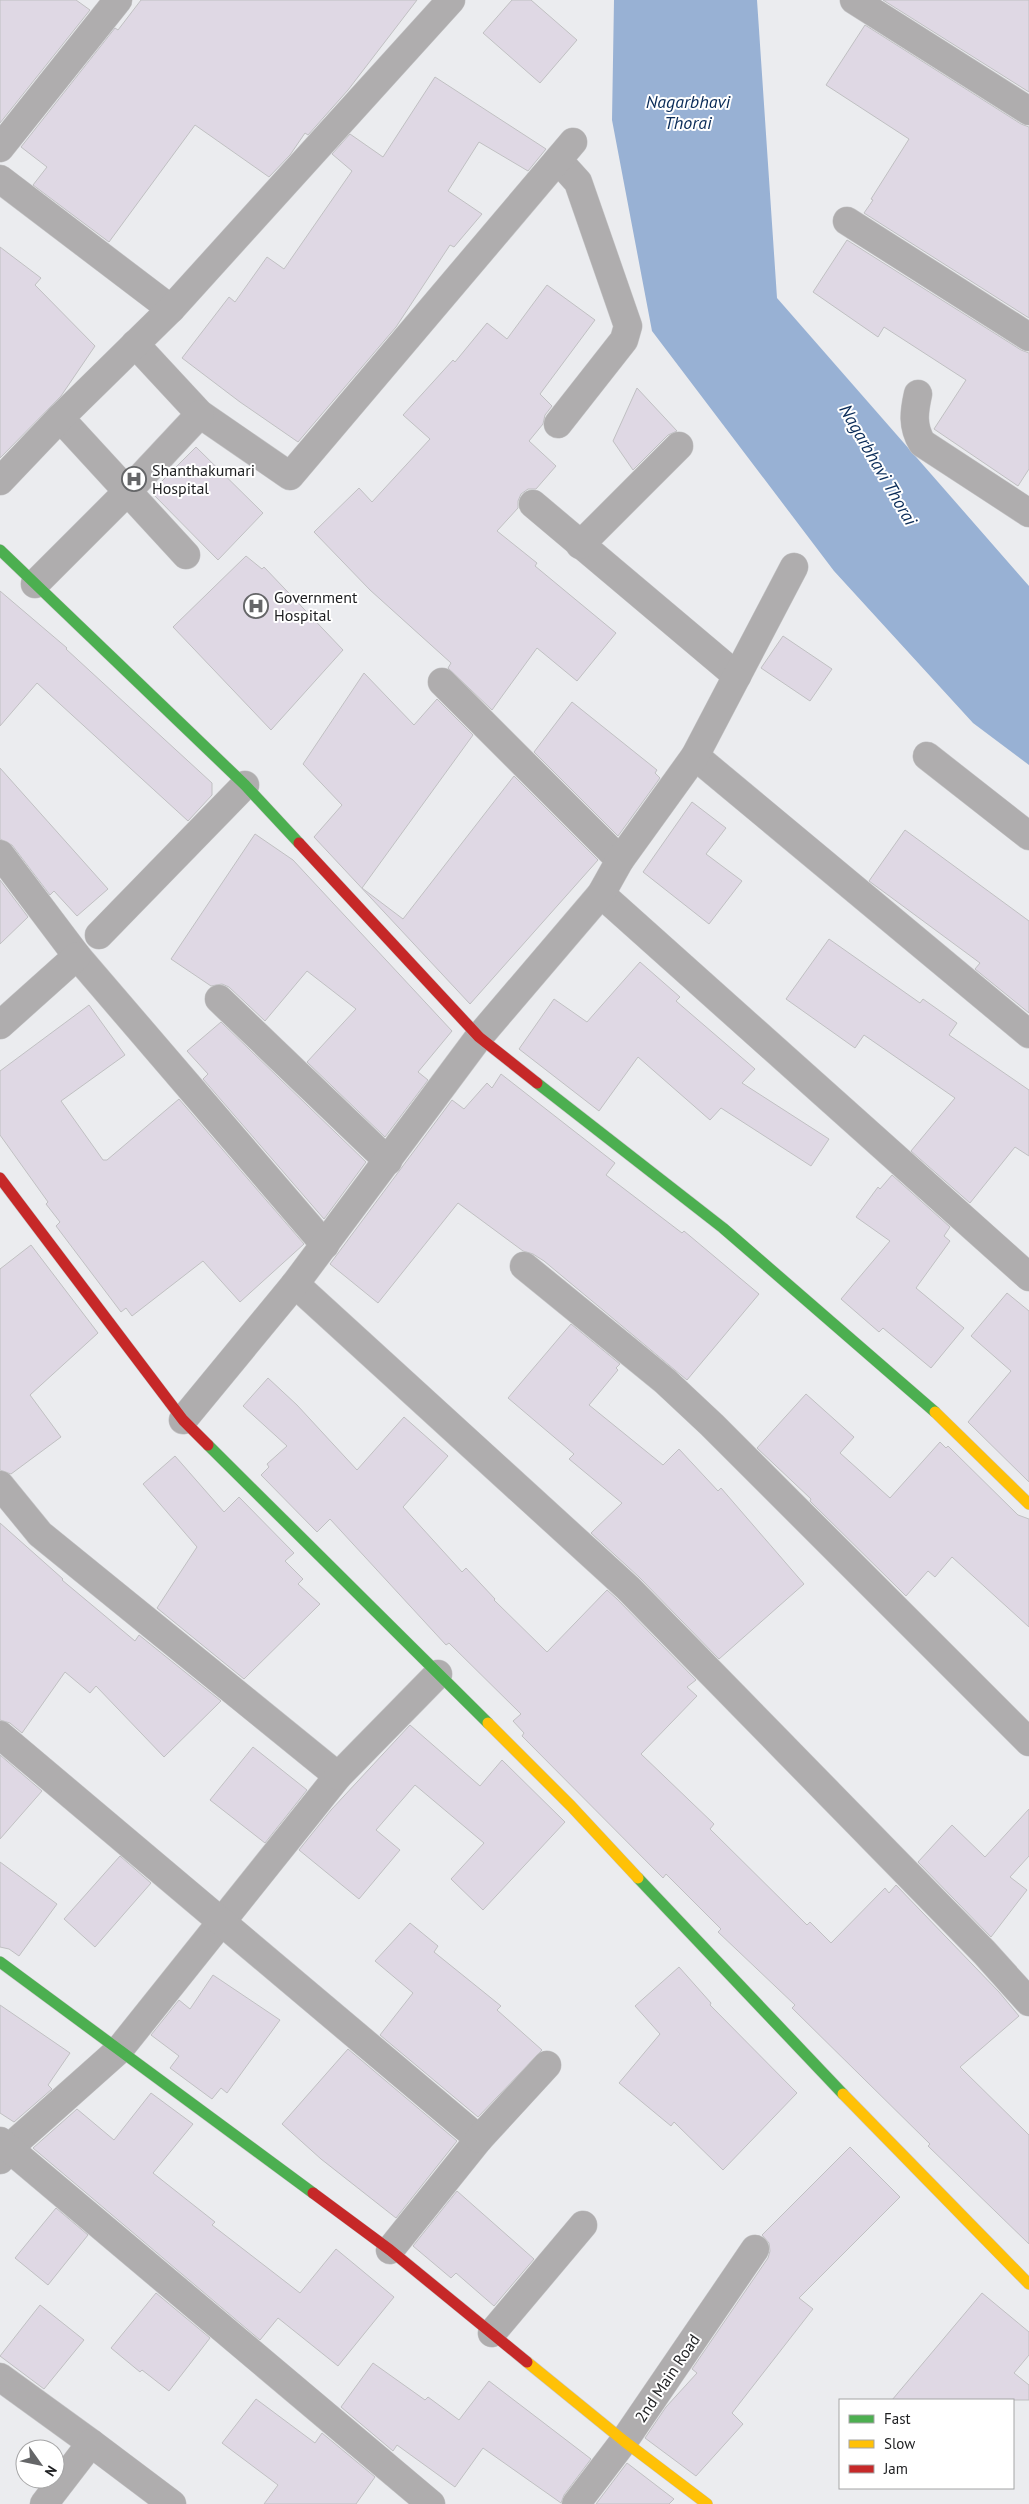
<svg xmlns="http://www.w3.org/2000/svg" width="1029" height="2504" font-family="'PT Sans',sans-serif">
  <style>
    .water { fill: #98b1d4 }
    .building { fill: #dfd8e4; stroke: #c0c0c2 }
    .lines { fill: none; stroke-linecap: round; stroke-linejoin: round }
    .street-casing { stroke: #c7c7c9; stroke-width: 29 }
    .fast-casing { stroke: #c7c7c9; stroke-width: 12 }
    .slow-casing { stroke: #c7c7c9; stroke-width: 12 }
    .jam-casing { stroke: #c7c7c9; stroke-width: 12 }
    .street { stroke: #afadae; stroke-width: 28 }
    .fast { stroke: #4caf50; stroke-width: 11 }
    .slow { stroke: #ffc107; stroke-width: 11 }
    .jam { stroke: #c62828; stroke-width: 11 }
    .labels { text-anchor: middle; stroke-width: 4; stroke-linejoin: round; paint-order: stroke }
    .poi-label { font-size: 16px; fill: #1d1e20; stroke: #fff; text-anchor: start }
    .street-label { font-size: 16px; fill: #1d1e20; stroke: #fff }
    .water-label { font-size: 18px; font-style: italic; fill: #082a57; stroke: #fff }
  </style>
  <rect width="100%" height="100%" fill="#ebecef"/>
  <path class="water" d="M614,0h143l20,298 252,288v179l-56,-42 -139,-152 -182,-240 -40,-211z"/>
  <g class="building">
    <path d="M0,0h76l14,10 -90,113z"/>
    <path d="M141,0h276l-69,90 -40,45 -3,-2 -15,22 -21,22 -74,-52 -86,117 -76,-57 14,-18 -26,-20 94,-119 3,2z"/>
    <path d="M512,0h19l46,40 -37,43 -57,-50z"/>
    <path d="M883,0h146v92z"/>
    <path d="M865,25l156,99 8,3v191l-165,-105 9,-13 -2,-1 38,-60 -83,-54z"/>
    <path d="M435,77l111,72 -18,22 -49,-29 -31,49 34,23 -28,33 -4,-2 -54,82 -98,115 -58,-40 -58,-44 47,-61 6,5 32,-45 17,12 68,-98 -20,-17 18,-20 33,23z"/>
    <path d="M847,240l174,110 8,3v116l-11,17 -84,-57 32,-49 -82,-53 -6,10 -65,-45z"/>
    <path d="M0,247l41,31 -6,7 60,61 -34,50 -61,62z"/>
    <path d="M547,285l48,35 -55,74 12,12 -7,9 -2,9 -14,17 27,25 -20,23h-8l-7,5 -3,7v7l-21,23 40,32 -2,3 81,67 -39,48 -40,-33 -45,62 -44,-42 3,-5 -81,-73 -56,-58 45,-44 13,14 58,-63 -27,-24 50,-55 2,2 32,-39 20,16z"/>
    <path d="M637,388l40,43 -9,4 -35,35 -20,-29z"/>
    <path d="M196,447l67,66 -45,47 -67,-68z"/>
    <path d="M246,556l16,13 2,-2 79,83 -72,80 -98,-103z"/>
    <path d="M0,591l67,57 -1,1 146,134v12l-24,26 -151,-138 -37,43z"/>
    <path d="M783,636l49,33 -22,32 -49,-33z"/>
    <path d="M364,673l50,52 23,-26 36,36 -111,153 41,31 111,-143 84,84 -128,144 -156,-167 28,-32 -39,-41z"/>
    <path d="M572,702l85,68 -2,3 5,5 -42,58 -84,-84z"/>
    <path d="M0,768l108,121 -31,27 -23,-25 -4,4 -38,-50 -12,-6z"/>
    <path d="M692,802l34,26 -20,26 36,27 -33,43 -66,-52z"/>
    <path d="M905,830l124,91v92l-54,-44 5,-6 -111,-82z"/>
    <path d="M255,834l38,26 159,171 -34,41 10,8 -43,57 -78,-75 49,-53 -49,-38 -42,50 -36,-34 -7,-3 -11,2 -40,-27z"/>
    <path d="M0,880l28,37 -28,27z"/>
    <path d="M829,939l91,64 3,-4 34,24 -8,12 80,55v66l-14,-9 -45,56 -59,-52 44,-53 -91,-63 -9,13 -69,-49z"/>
    <path d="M640,962l40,35 -4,4 79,68 -13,14 87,56 -18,27 -90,-58 -11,12 -72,-63 -39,54 -80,-62 35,-50 33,23z"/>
    <path d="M89,1005l36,50 -64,46 42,59h4l72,-61 125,145 -64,58 -37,-41 -71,55 -6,-8 -5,4 -65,-86 4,-4 -14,-18 2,-2 -48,-67v-64z"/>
    <path d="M221,1022l145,140 -42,57 -121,-140 5,-5 -21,-23z"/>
    <path d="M501,1074l114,89 -9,12 76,58 2,-2 75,63 -72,86 -143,-119 -11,-7 -10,-3 -65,-48 -80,100 -48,-39 122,-164 12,9 23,-26 5,5z"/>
    <path d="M892,1175l58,52 -6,9 6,5 -34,47 48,40 -33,40 -48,-40 -4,4 -38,-33 49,-58 -34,-24 22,-30 2,2z"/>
    <path d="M31,1245l67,88 -68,62 31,42 -50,37 -11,-4v-201z"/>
    <path d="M1007,1293l22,18v171l-61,-60 43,-51 -40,-35z"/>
    <path d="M571,1324l49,40 -4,4 2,2 -29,35 74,60 16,-16 39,42 3,-3 83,96 -85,75 -80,-82 -48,-44 31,-30 -53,-44 5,-5 -66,-56z"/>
    <path d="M268,1378l29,27 60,65 47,-53 44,39 -45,51 59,65 4,-4 29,31 -1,1 53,52 60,-62 10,9 79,81 -9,7 10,9 -56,58 73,70 -4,5 97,96 3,-3 21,21 54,-55 4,5 7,-8 103,107 20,24 -59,51 69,68v109l-101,-98 2,-2 -138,-136 3,-3 -77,-73 3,-3 -55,-55 -3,4 -141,-142 2,-3 -11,-12 8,-7 -72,-71 -3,2 -116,-126 -13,13 -56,-57 8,-8 -2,-3 20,-18 -44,-40z"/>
    <path d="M806,1394l48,43 -14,16 50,45 50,-56 6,6 2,-2 70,69 11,4v108l-77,-70 -17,20 -7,-6 -22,25 -96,-95 1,-2 -54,-51z"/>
    <path d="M175,1456l49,56 15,-15 55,56 -9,8 18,18 -5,5 22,20 -76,75 -87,-71 40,-61 -54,-63z"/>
    <path d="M0,1523l63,56 -1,1 73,61 4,-6 82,66 -57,56 -68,-71 -6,7 -25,-21 -43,61 -12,-10 -10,-3z"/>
    <path d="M410,1725l70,61 22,-26 63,62 -82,88 -32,-31 33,-36 -69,-58 -39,45 24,20 -41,49 -60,-49 32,-40z"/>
    <path d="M253,1747l54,43 -42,53 -55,-43z"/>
    <path d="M0,1755l42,36 -42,48z"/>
    <path d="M1029,1809v47l-19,21 17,13 -36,47 -73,-75 34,-37 33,32z"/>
    <path d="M120,1856l31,27 -56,64 -31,-28z"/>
    <path d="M0,1862l57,42 -38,52 -10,-7 -9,-2z"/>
    <path d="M410,1923l28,23 -4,6 67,54 -4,4 45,40 -64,67 -98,-82 33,-42 -38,-32z"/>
    <path d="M679,1967l32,36 -1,2 87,88 -74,77 -49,-48 -3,4 -52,-43 41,-49 -25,-28z"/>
    <path d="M213,1975l67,45 -53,73 -6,-5 -9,11 -42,-31 9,-12 -28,-21 28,-35 11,9z"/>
    <path d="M0,2005l70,48 -22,32 4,4 -38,33 -14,-9z"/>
    <path d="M348,2049l109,92 -61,77 -75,-59 -39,-35z"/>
    <path d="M151,2093l42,31 -40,49 62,49 -3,3 88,68 36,-44 58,48 -56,69 -60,-48 -18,22 -227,-192 44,-39 37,31z"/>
    <path d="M850,2147l50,50 -101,101 14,11 -81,104 11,11 -47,52 -51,-38 21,-31 31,-34 -5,-4 76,-111 2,-7 -1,-8 -7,-8z"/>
    <path d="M457,2191l77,68 -40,47 -38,-33 -5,5 -38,-32z"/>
    <path d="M56,2208l32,27 -40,50 -33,-27z"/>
    <path d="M156,2293l54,45 -41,53 -27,-21 -2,2 -29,-24z"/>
    <path d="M982,2293l47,39v23l-15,18 15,12v15h-137z"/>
    <path d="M40,2305l44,35 -40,49 -44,-33z"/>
    <path d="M373,2363l52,37 3,-3 31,23 30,-39 102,78 -27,36 -3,8 -78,-55 -28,39 -58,-42 -4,6 -52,-44z"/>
    <path d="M256,2399l59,44 7,-10 53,44 -19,27h-92l14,-19 -56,-42z"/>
    <path d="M627,2463l47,36 -5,5h-73z"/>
  </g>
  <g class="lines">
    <defs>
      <g id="street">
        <path d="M854,0l175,111"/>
        <path d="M0,148l118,-148"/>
        <path d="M558,160l20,22 50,144 -4,14 -66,84"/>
        <path d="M0,179l171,130"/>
        <path d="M847,221l182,116"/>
        <path d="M135,344l65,70 90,62 283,-334"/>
        <path d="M918,394c-4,18 -6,32 4,49l107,70"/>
        <path d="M60,418l126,137"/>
        <path d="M0,481l60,-63 111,-109 280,-309"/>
        <path d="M533,504l204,172"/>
        <path d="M580,545l99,-99"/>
        <path d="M35,584l92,-92 73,-78"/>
        <path d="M442,682l178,178"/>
        <path d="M695,756l334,278"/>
        <path d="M927,756l102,80"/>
        <path d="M0,854l77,102 248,289"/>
        <path d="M601,894l428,383"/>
        <path d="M99,935l146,-150"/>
        <path d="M219,999l169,162"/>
        <path d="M0,1025l77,-69"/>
        <path d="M524,1266l141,115 47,44 317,317"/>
        <path d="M295,1284l333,304 356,364 45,50"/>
        <path d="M183,1420l112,-136 184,-247 122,-143 19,-34 75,-104 99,-189"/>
        <path d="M0,1485l40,49 298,242 -219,274 -110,98 -9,12"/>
        <path d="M0,1735l479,404 -89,111"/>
        <path d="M338,1776l100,-102"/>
        <path d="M479,2139l68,-74"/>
        <path d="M0,2141l431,363"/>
        <path d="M492,2333l91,-108"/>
        <path d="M0,2377l91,66 -47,61"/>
        <path d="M91,2443l81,61"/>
        <path d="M576,2504l48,-63 131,-192"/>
      </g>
      <g id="fast">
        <path d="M0,550l245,235 54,58"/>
        <path d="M537,1083l186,145 212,184"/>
        <path d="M208,1445l280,278"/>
        <path d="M638,1878l205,216"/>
        <path d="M0,1962l313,231"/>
      </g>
      <g id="slow">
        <path d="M935,1412l94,92"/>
        <path d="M488,1723l83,83 67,72"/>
        <path d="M843,2094l186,190"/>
        <path d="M527,2362l97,79 83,63"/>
      </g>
      <g id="jam">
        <path d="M299,843l180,194 58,46"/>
        <path d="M0,1178l183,242 25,25"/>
        <path d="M313,2193l77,57 137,112"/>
      </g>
    </defs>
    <use href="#street" class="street-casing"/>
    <use href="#fast" class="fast-casing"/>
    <use href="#slow" class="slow-casing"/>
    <use href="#jam" class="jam-casing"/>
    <use href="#street" class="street"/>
    <use href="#fast" class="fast"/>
    <use href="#slow" class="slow"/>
    <use href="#jam" class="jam"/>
  </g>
  <defs>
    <symbol id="hospital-ring" viewBox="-11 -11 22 22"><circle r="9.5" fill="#fff" stroke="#656668" stroke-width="1.5"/><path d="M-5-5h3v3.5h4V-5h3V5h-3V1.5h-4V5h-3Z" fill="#656668"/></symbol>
  </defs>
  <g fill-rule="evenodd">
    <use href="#hospital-ring" x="120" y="465" width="28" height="28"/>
    <use href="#hospital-ring" x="242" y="592" width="28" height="28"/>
  </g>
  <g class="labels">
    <g class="poi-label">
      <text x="152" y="476">Shanthakumari<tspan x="152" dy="18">Hospital</tspan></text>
      <text x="274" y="603">Government<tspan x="274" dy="18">Hospital</tspan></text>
    </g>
    <g class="street-label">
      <text transform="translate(667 2378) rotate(-56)" y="6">2nd Main Road</text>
    </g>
    <g class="water-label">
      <text x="688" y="108">Nagarbhavi<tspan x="688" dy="21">Thorai</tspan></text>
      <text transform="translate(878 465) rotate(60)" y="6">Nagarbhavi Thorai</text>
    </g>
  </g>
  <rect x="839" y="2399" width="175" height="90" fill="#ffffff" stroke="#a5a5a6"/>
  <rect x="849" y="2415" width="25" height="8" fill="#4caf50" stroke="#a5a5a6"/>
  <text x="884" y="2424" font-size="15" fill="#1d1e20">Fast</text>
  <rect x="849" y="2440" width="25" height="8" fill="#ffc107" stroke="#a5a5a6"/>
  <text x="884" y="2449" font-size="15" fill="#1d1e20">Slow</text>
  <rect x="849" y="2465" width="25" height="8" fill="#c62828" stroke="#a5a5a6"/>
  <text x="884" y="2474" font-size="15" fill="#1d1e20">Jam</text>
  <g transform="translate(40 2464) rotate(123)"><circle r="24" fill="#ffffff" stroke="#a5a5a6"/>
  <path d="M0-4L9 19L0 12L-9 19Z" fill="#656668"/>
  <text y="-8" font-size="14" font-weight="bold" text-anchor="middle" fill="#1d1e20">N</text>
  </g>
</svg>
